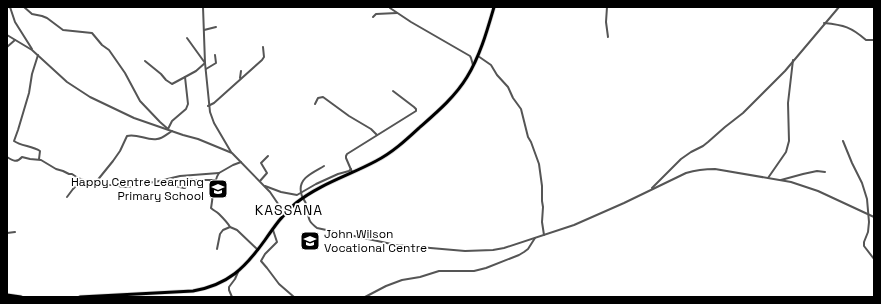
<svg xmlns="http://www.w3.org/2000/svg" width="881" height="304" font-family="'Space Grotesk',sans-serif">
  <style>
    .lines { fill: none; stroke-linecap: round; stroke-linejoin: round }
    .primary-casing { stroke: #dbdbdb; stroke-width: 4.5 }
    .street { stroke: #555; stroke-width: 2 }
    .primary { stroke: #000; stroke-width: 3 }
    .labels { text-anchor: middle; stroke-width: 3.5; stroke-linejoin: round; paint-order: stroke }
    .poi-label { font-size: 12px; fill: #000; stroke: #fff; text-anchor: end }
    .quarter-label { font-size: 14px; letter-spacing: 1px; fill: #000; stroke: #fff }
  </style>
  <rect width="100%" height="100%" fill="#fff"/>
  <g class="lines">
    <defs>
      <g id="primary">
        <path d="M7,295l14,2"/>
        <path d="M80,297l113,-6c35,-6 52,-23 72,-51 9,-13 18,-26 31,-37 24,-19 54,-28 80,-42 16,-8 30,-21 43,-33 17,-15 36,-31 48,-51 13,-21 20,-46 27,-70"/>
      </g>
    </defs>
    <use href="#primary" class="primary-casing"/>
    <g class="street">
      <path d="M10,7l5,15 17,27"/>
      <path d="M24,7l8,7 10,2 5,2 16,12 29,3 10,12 7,5 16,23 15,28 20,21 8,7 4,-8 14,-12 2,-5 -3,-27 11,-6 9,-8 -18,-25"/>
      <path d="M203,7l2,56 5,49 4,11 17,29"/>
      <path d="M607,7l-1,15 2,15"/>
      <path d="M390,8l21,14 59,34 1,2 2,7"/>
      <path d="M373,17l3,-3 21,-1"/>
      <path d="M824,23c20,2 27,4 42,17h8"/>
      <path d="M204,30l12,-3"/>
      <path d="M7,35l25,15 35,32 23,15 44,21 49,17 15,4 34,14 38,39 15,22"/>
      <path d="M7,47l8,-7"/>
      <path d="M38,55l-6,19 -3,19 -11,37 -4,11c7,5 18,5 26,10l-1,8"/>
      <path d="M478,56l13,9 6,10 11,12 5,11 8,11 7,28 3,5 8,22 3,22v15l1,6 -1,15 2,13"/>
      <path d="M145,61l16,13 5,6 6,4 13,-7"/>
      <path d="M206,69l10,-6 -1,-8"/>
      <path d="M240,78l1,-7"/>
      <path d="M315,104l3,-6 5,-1 26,19 22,13 6,6"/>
      <path d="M208,106l6,-3 48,-43 2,-3 -1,-10"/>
      <path d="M843,141l9,22 10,20 5,16 2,23 -1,10 -4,10v4l10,13"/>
      <path d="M7,157c6,4 10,6 15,0l8,2 11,1 15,9 7,2 6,3h3l6,4 13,5"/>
      <path d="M324,166c-10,6 -26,12 -23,26 0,5 4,8 5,12 4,12 -1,15 11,24l79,17 69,6 28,-1 11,-2 70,-23 50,-22 62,-30c10,-3 19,-4 29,-4l76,13 27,9 56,26"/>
      <path d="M352,172l-6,-14v-2l1,-2 69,-43v-2l-2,-2 -21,-16"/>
      <path d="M219,173c-6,8 -6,25 -8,35 3,3 5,3 8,6 4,4 9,9 11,13"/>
      <path d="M768,178l18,-26 3,-11 -1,-38 5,-43"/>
      <path d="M781,180l22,-6 14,-3 8,1"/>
      <path d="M260,181l7,-8 -6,-10 7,-7"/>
      <path d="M96,182l11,3h9l6,2h6l18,-4 9,-1 25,-6 39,-3 14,-8 8,-3"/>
      <path d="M171,185l13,3h1l6,-9 2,1h23"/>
      <path d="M265,186l16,6 16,3 19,-11 22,-10 11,-3 2,-2"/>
      <path d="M652,188l29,-29 10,-7 12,-6 5,-4 17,-15 18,-14 42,-42 54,-64"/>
      <path d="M67,197l6,-8 3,-3 20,-4 17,-21 7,-10 7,-15c10,-3 20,5 30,3 5,0 10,-5 15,-8"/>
      <path d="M273,230l4,12 -12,12 -4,7 6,7 12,16 15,13"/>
      <path d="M7,233l8,-1"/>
      <path d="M217,249l3,-15 3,-4 7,-3 7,3 21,20"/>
      <path d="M232,297l-3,-7v-3l6,-8 3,-7"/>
      <path d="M365,297l21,-11 16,-6 18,-3 19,-6h35l12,-3 33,-13 5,-3 4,-3 7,-11"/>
    </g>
    <use href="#primary" class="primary"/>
  </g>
  <defs>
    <symbol id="school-square" viewBox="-11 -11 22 22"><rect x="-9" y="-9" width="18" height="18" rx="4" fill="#000" stroke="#fff"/><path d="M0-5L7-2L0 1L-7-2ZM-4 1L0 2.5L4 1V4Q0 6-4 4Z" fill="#fff"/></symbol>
  </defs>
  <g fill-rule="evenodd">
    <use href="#school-square" x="207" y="178" width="22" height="22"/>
    <use href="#school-square" x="299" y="230" width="22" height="22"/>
  </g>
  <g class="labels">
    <g class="poi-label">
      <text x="204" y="186">Happy Centre Learning<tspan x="204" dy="14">Primary School</tspan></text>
      <text x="324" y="238" text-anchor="start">John Wilson<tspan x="324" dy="14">Vocational Centre</tspan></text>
    </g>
    <g class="quarter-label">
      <text x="289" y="215">KASSANA</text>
    </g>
  </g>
  <rect width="881" height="304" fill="none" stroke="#000000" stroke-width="16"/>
</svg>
